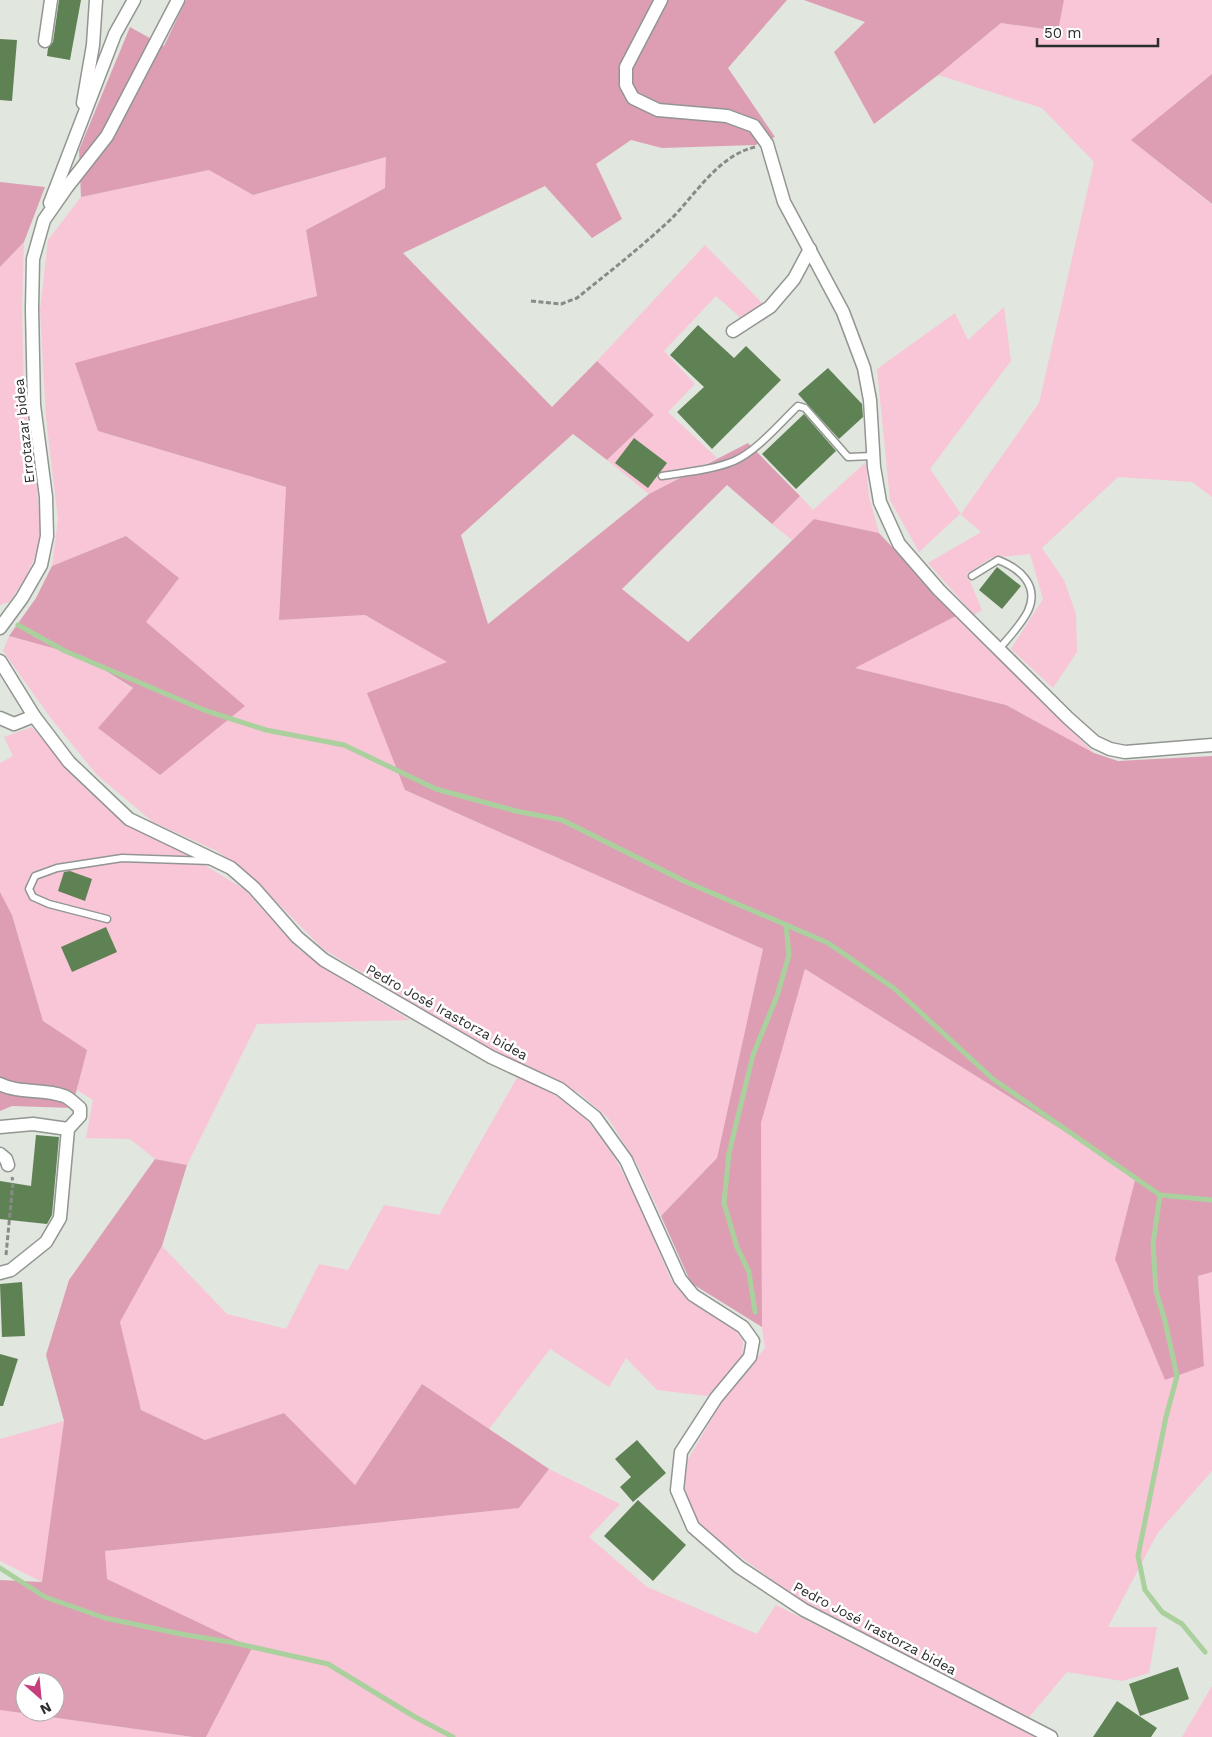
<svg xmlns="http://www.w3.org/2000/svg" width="1212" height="1737" font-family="'Work Sans',sans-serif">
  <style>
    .green { fill: #f8c6d7 }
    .forest { fill: #dd9eb4; fill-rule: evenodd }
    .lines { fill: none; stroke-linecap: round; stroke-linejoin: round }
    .stream { stroke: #aad09e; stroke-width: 5 }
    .building { fill: #5f8254 }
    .service-casing { stroke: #919690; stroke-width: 9 }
    .minor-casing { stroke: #919690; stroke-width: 15 }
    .path { stroke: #888b86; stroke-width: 3; stroke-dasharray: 5 2.5; stroke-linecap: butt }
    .service { stroke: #fff; stroke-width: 6 }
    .minor { stroke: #fff; stroke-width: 12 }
    .labels { text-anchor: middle; stroke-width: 5; stroke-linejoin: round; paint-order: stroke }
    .street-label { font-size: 14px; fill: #2c2e2b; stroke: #fff }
  </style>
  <rect width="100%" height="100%" fill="#e1e6df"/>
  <g class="green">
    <path d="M1064,0h148v74l-80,66 80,65v292l-20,-15 -74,-5 -76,71 22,32 12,34 1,38 -24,36 -42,-39 32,-50 -13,-45 -39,4 -24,16 15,36 -8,5 -46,-52 53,-31 -21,-18 -41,38 -29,-52 -13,-131 78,-56 13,27 36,-33 7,54 -81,108 31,45 78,-111 55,-241 -52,-54 -104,-33 63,-52 57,8z"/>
    <path d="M387,157l-2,31 -79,42 11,66 -241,68 22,67 188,56 -7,133 86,-5 83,47 -43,128 358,159 -46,209 -56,58 -24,-52 -29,-46 -29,-25 -87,-42 -169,-102 -70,-71 -36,-27 -64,-29 -56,-47 -47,-58 -47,-66 6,-15 73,20 51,33 111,17 -99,-84 34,-44 -53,-42 -74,30 6,-47 -12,-101 -6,-108 8,-70 33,-43 128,-27 44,25z"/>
    <path d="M24,242l-2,66 2,87 12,84 5,55 -5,21 -12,26 -15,21 -9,3v-338z"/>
    <path d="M705,245l63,64 -17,18 -35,-31 -52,55 31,33 -27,28 49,46 -68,36 -42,-34 47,-45 -57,-54z"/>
    <path d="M866,462l3,35 10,36 -65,-14 -22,21 -20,-16 28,-28 13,14z"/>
    <path d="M956,616l138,137 -88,-48 -152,-37z"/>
    <path d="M32,727l46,54 49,44 66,33 51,31 54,60 37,26 75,45 -153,4 -70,141 -32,-6 -25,-20 -44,-1 7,-38 -16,-10 9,-40 -43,-29 -31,-106 -12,-23v-129l13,-7 -9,-19z"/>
    <path d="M805,969l331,207 -21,83 89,107 -6,-90 14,-4v199l-55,63 -49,93h49l-8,46 -27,8 -55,-9 -38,45 -219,-109 -111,-82 -15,-29 2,-34 35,-60 44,-55 -3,-21 -1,-204z"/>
    <path d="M518,1076l50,26 20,19 24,32 24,44 35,83 18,21 46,28 8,12 -1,16 -34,39 -51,-6 -31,-32 -17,29 -59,-38 -61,80 -67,-45 -67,101 -71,-72 -79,27 -64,-30 -21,-88 42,-76 65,68 59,15 33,-65 29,6 36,-65 55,10z"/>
    <path d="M64,1421l-22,161 -42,-21v-122z"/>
    <path d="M549,1469l71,35 -31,33 58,50 110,47 19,-29 261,132h-831l46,-89 -146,-69 -1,-28 414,-43z"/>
    <path d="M1212,1686v51h-30z"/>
    <path d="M0,1710l193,27h-193z"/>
  </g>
  <g class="forest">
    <path d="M186,0h601l-59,68 47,69 -20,8 -93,3 -31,-8 -35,24 26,55 -30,19 -47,-52 -142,67 149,154 45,-46 57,54 -47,45 -34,-26 -112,101 27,89 161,-130 99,-51 52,53 -28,28 -45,-39 -105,104 66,53 126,-123 65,14 77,83 -101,52 151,37 88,48 24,8 94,-5v516l-14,4 6,90 -39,14 -50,-121 21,-83 -331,-207 -44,154 1,204 -71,-44 -30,-67 56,-58 46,-209 -358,-159 -38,-97 80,-31 -82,-47 -86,5 7,-133 -188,-56 -23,-68 242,-67 -11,-66 79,-42 1,-31 -133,38 -44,-25 -128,27 -2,-47 51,-123 34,19z"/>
    <path d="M804,0h260l-6,31 -57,-8 -63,52 -64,49 -40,-72 31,-30z"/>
    <path d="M1212,74v130l-81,-64z"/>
    <path d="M0,182l45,5 -21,55 -24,25z"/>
    <path d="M126,536l53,42 -33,44 99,84 -85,69 -62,-47 35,-40 -51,-32 -73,-20 27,-38 16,-32z"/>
    <path d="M0,892l12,23 31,106 44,29 -15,58 -60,-2 -12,5z"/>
    <path d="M155,1159l32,6 -25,81 -42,76 21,88 64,30 79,-27 71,72 67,-101 127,85 -30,39 -414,43 2,28 145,69 -46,89h-13l-193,-27v-130l42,2 22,-161 -18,-66 23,-75zM25,1682h30v30h-30z"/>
  </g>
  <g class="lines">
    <g class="stream">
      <path d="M18,625l47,26 139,59 62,20 78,15 92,44 80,22 46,9 122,61 144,62 67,46 98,90 167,116 52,5"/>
      <path d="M1160,1195l-7,49 3,47 9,30 12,55 -11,41 -28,139 7,34 17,22 20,12 23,28"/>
      <path d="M755,1312l-6,-40 -12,-25 -13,-44 5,-50 24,-98 24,-59 12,-41 -3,-30"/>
      <path d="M0,1568l45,29 60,21 81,17 44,7 98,22 87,53 38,20"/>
    </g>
  </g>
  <g class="building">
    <path d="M59,0h22l-11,60 -23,-4 1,-8 5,-6z"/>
    <path d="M0,39l17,1 -5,61 -12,-1z"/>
    <path d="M698,325l36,33 12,-12 35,34 -69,69 -35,-37 27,-25 -34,-32z"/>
    <path d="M828,368l34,36 1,13 -24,22 -41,-45z"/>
    <path d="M804,414l32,37 -40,38 -34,-35z"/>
    <path d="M634,438l33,25 -19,25 -33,-25z"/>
    <path d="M997,567l24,19 -19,23 -23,-19z"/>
    <path d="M70,871l22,8 -7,22 -27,-10 6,-19z"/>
    <path d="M106,927l11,25 -45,20 -11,-25z"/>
    <path d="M36,1135l23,2 -7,78 -5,9 -47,-5v-38l31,5z"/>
    <path d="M22,1282l3,54 -23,1 -2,-53z"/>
    <path d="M0,1354l18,5 -15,47h-3z"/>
    <path d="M637,1440l29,33 -33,29 -13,-15 11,-10 -16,-18z"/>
    <path d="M638,1500l48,45 -33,36 -49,-45z"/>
    <path d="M1178,1667l11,32 -49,17 -11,-32z"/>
    <path d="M1117,1701l40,27 -6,9h-58z"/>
  </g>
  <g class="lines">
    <defs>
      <g id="service">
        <path d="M662,476c24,-4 50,-6 72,-15 23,-10 46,-38 64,-55l7,2 43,49 25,-1"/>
        <path d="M972,576l26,-16c21,8 42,25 30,51 -7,14 -19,26 -29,38"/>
        <path d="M107,919l-58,-15 -16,-7 -4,-8 6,-13 22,-8 65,-10 89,3"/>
      </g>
      <g id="minor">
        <path d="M661,0l-35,67v18l7,13 25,12 69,6 27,10 13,18 17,58 59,110 21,56 6,32 4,67 6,35 19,42 40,46 129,128 27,24 15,7 15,3 87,-7"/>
        <path d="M45,41l6,-41"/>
        <path d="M83,103l10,-58 3,-45"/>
        <path d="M50,203l65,-169 19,-34"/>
        <path d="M733,331l37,-24 24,-28 16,-30"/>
        <path d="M0,628l22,-30 19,-33 6,-29 -1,-39 -12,-92 -2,-96 1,-50 11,-39 23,-33 40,-51 71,-136"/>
        <path d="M0,661l34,55 35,46 60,57 102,49 23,20 43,49 27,23 167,97 69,32 35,28 31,43 54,119 13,16 50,32 10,14 -3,16 -34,41 -35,54 -4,38 16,37 46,40 65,43 247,127"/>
        <path d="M0,718l14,6 20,-8"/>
        <path d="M0,1084c19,10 43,4 64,12 6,2 11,8 16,12v8l-12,13 -35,-5 -33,3"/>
        <path d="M0,1154l6,5 2,6"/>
        <path d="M0,1273l11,-3 35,-28 14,-24 8,-89"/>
      </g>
    </defs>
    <use href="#service" class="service-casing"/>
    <use href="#minor" class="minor-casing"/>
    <g class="path">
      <path d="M531,301l30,3 16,-6c31,-25 63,-50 92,-77 26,-25 48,-65 86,-74"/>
      <path d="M6,1255l7,-73 -1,-5"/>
    </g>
    <use href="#service" class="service"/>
    <use href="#minor" class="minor"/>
  </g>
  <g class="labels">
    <g class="street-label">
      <text transform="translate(24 431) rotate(-96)" y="5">Errotazar bidea</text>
      <text transform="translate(447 1012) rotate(29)" y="5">Pedro José Irastorza bidea</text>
      <text transform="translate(875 1628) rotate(28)" y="5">Pedro José Irastorza bidea</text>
    </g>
  </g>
  <g transform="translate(40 1697) rotate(153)"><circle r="24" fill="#ffffff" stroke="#ababaa"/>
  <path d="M0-4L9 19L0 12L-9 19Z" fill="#c63f7d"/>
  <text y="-8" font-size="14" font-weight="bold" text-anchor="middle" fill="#2c2e2b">N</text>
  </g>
  <path d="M1037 38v8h121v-8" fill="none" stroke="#2c2e2b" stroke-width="2.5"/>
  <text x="1044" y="38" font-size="15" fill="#2c2e2b" stroke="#ffffff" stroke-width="4" paint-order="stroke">50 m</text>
</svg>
